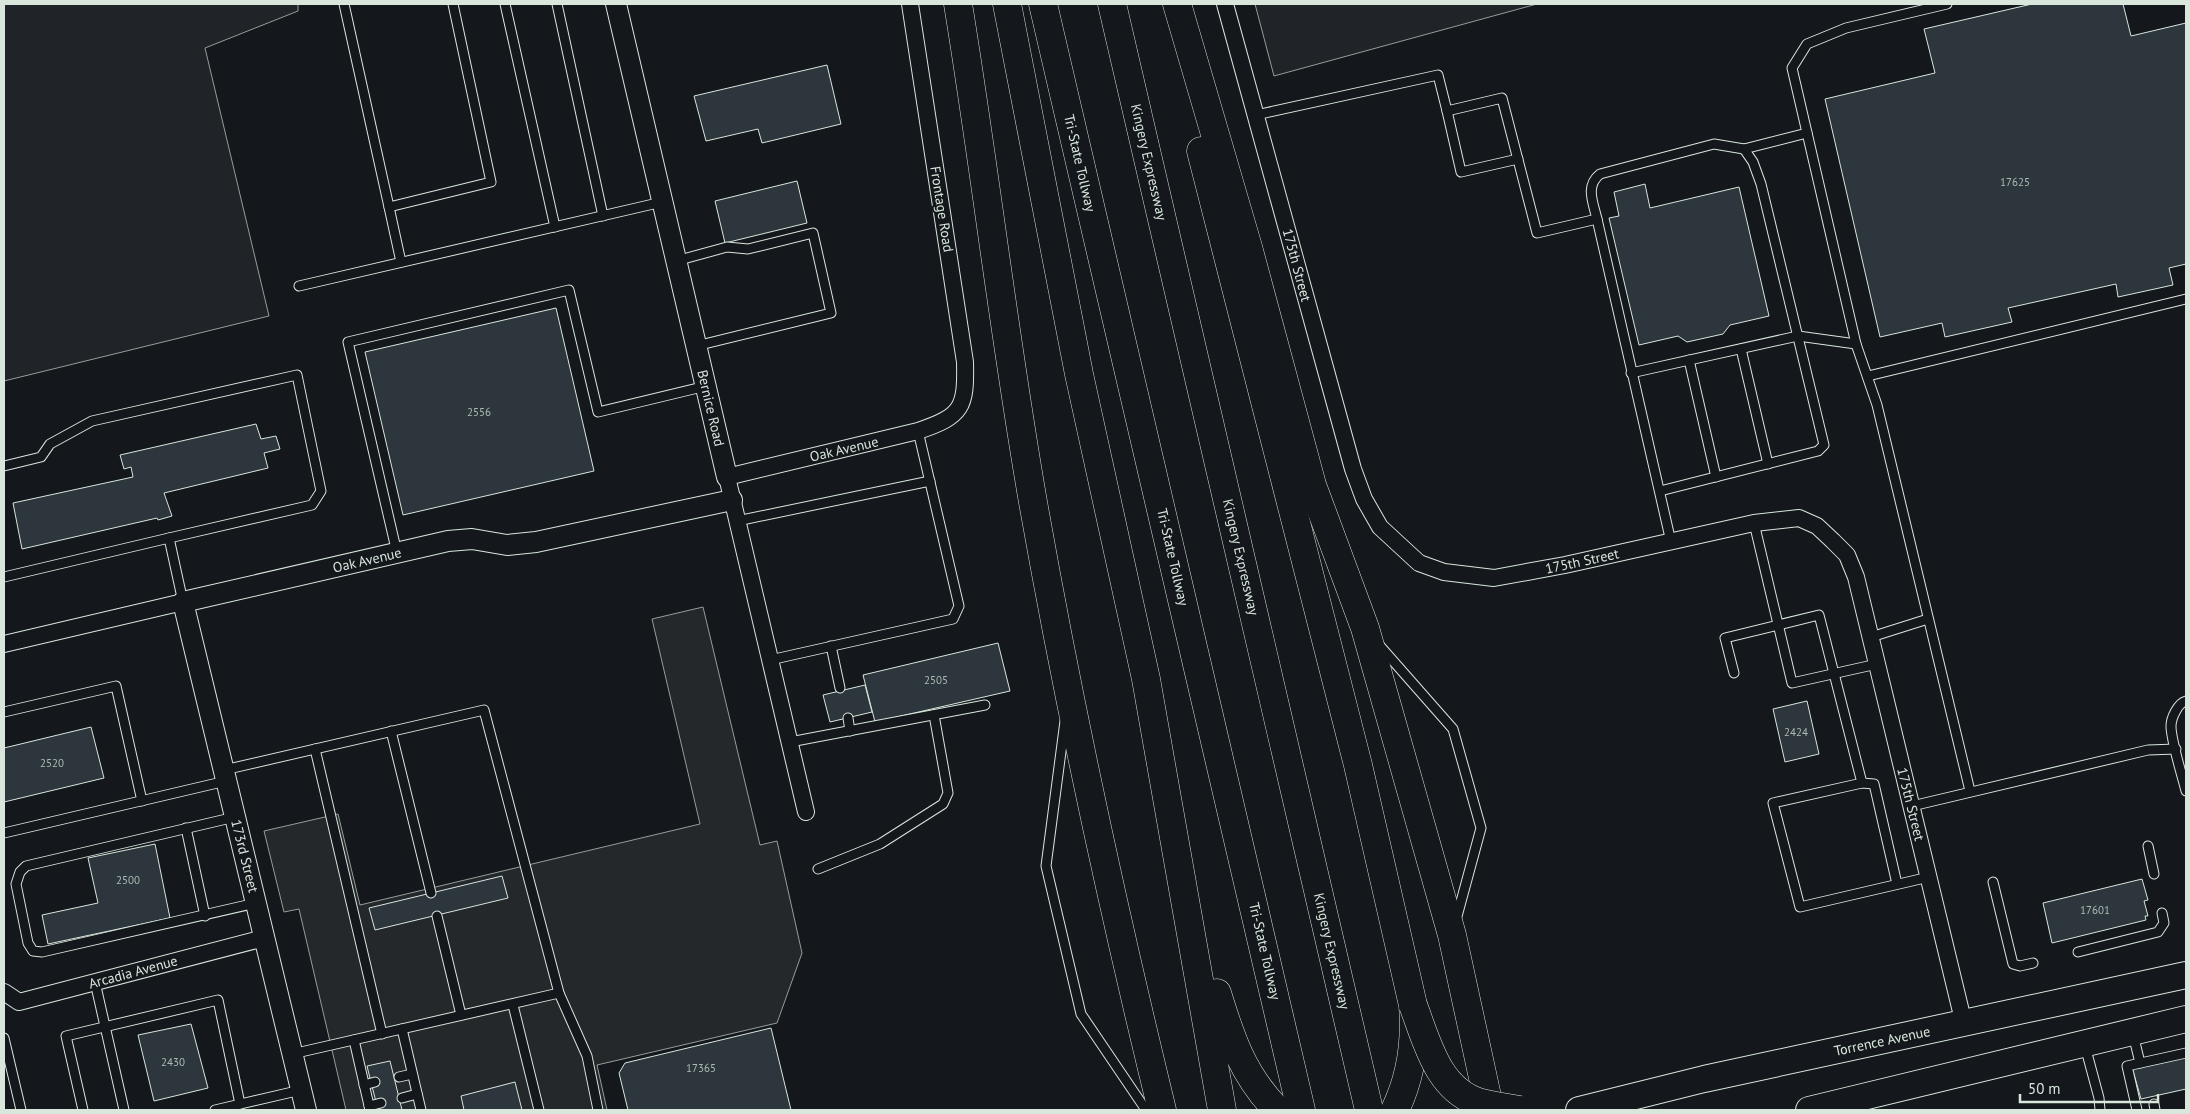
<svg xmlns="http://www.w3.org/2000/svg" width="2190" height="1114" font-family="'PT Sans',sans-serif">
  <style>
    .green { fill: #202428; stroke: #939e99 }
    .parking { fill: #24282b; stroke: #939e99 }
    .building { fill: #2c363c; stroke: #d8e6dc }
    .lines { fill: none; stroke-linecap: round; stroke-linejoin: round }
    .service-casing { stroke: #d8e6dc; stroke-width: 11 }
    .minor-casing { stroke: #d8e6dc; stroke-width: 18 }
    .tertiary-casing { stroke: #d8e6dc; stroke-width: 22 }
    .primary-casing { stroke: #d8e6dc; stroke-width: 28 }
    .motorway-casing { stroke: #d8e6dc; stroke-width: 29 }
    .service { stroke: #14181c; stroke-width: 9 }
    .minor { stroke: #14181c; stroke-width: 16 }
    .tertiary { stroke: #14181c; stroke-width: 20 }
    .primary { stroke: #14181c; stroke-width: 26 }
    .motorway { stroke: #14181c; stroke-width: 28 }
    .motorway-bridge-casing { stroke: #d8e6dc; stroke-width: 29; stroke-linecap: butt }
    .motorway-bridge { stroke: #14181c; stroke-width: 28 }
    .labels { text-anchor: middle; stroke-width: 4; stroke-linejoin: round; paint-order: stroke }
    .number-label { font-size: 11px; fill: #adbab4 }
    .street-label { font-size: 14px; fill: #d8e6dc; stroke: #14181c }
  </style>
  <rect width="100%" height="100%" fill="#14181c"/>
  <g class="green">
    <path d="M4,4h294v7l-93,37 64,268 -265,65z"/>
    <path d="M1255,4h282l-263,72z"/>
  </g>
  <path class="parking" d="M703,607l57,238 17,-4 25,112 -25,70 -180,42 10,45h-261l-47,-201 -15,3 -20,-81 74,-17 22,91 340,-81 -48,-205z"/>
  <g class="building">
    <path d="M2032,4h91l8,32 55,-13v241l-17,4 4,17 -55,12 -2,-13 -108,24 4,14 -67,15 -3,-14 -62,14 -55,-238 110,-26 -11,-44z"/>
    <path d="M827,65l14,59 -79,19 -4,-14 -52,12 -12,-45z"/>
    <path d="M797,181l10,42 -82,20 -10,-42z"/>
    <path d="M1645,184l5,24 89,-21 30,129 -39,9 -7,9 -36,8 -9,-6 -39,9 -30,-127 10,-2 -5,-24z"/>
    <path d="M556,308l38,163 -191,44 -38,-163z"/>
    <path d="M256,424l5,15 15,-3 4,13 -16,4 4,15 -104,25 8,23 -14,4 -1,-2 -135,31 -9,-46 120,-26 -2,-10 -7,2 -4,-14z"/>
    <path d="M998,643l12,48 -135,31 -12,-47z"/>
    <path d="M865,685l7,27 -42,10 -7,-27z"/>
    <path d="M1807,701l12,53 -34,8 -12,-53z"/>
    <path d="M91,727l13,51 -100,24v-54z"/>
    <path d="M155,844l15,74 -122,26 -6,-29 56,-12 -10,-45z"/>
    <path d="M502,876l6,22 -133,32 -6,-22z"/>
    <path d="M2142,879l6,21 -4,1 4,15h-3l1,4 -94,23 -9,-40z"/>
    <path d="M191,1024l17,64 -54,13 -16,-66z"/>
    <path d="M771,1028l20,82h-163l-9,-37 6,-10z"/>
    <path d="M2186,1055v34l-45,10 -9,-32z"/>
    <path d="M390,1061l12,49h-24l-11,-44z"/>
    <path d="M515,1082l7,28h-58l-3,-14z"/>
  </g>
  <g class="lines">
    <defs>
      <g id="service">
        <path d="M344,4l45,203 102,-25 -38,-178"/>
        <path d="M505,4l50,223"/>
        <path d="M557,4l46,212"/>
        <path d="M1947,4l-101,24 -39,16 -15,24 64,276 21,61 93,386"/>
        <path d="M1447,111l14,61 57,-13"/>
        <path d="M1256,115l182,-40 9,36 55,-13 35,135 60,-14"/>
        <path d="M389,207l12,55"/>
        <path d="M676,261l51,-14 21,2 65,-16 18,80 -135,33"/>
        <path d="M299,286l363,-84"/>
        <path d="M1741,349l27,115"/>
        <path d="M1689,360l27,117"/>
        <path d="M1631,373l167,-37 58,8"/>
        <path d="M1868,376l318,-77"/>
        <path d="M4,466l37,-9 9,-13 42,-23 205,-46 24,116 -9,14 -143,33"/>
        <path d="M1660,491l158,-40 6,-6 -63,-261 -8,-22 -9,-13"/>
        <path d="M737,521l193,-40"/>
        <path d="M1754,523l38,160 85,-19"/>
        <path d="M1671,542l-74,-323c-4,-17 -12,-33 3,-45l114,-30 30,5 63,-16"/>
        <path d="M397,553l-49,-211 221,-52 29,122 108,-26"/>
        <path d="M4,577l165,-39 14,64"/>
        <path d="M1871,637l57,-18"/>
        <path d="M831,646l9,42"/>
        <path d="M1380,646l73,83 28,99 -25,92"/>
        <path d="M770,660l183,-41 6,-13 -41,-175"/>
        <path d="M1734,673l-9,-35 94,-23 43,168 -89,20 27,104 129,-30"/>
        <path d="M2186,701c-8,2 -15,17 -15,25 0,15 11,49 15,65"/>
        <path d="M4,712l112,-26 26,115"/>
        <path d="M848,718l2,13"/>
        <path d="M1065,721l-19,145 35,148 65,96"/>
        <path d="M391,731l40,162"/>
        <path d="M790,742l195,-37"/>
        <path d="M315,749l67,285"/>
        <path d="M224,770l260,-60 75,283 28,63 11,54"/>
        <path d="M1862,783l12,1 23,100"/>
        <path d="M1912,806l236,-56 28,-1"/>
        <path d="M235,817l-209,49 -6,6 -4,12 12,59 5,8 9,1 214,-49"/>
        <path d="M186,828l19,88"/>
        <path d="M4,833l222,-52"/>
        <path d="M2148,846l6,28"/>
        <path d="M818,869l62,-25 63,-40 5,-11 -14,-78"/>
        <path d="M1993,882l20,82 7,2 13,-3"/>
        <path d="M437,916l24,99"/>
        <path d="M2078,952l80,-20 6,-9 -2,-10"/>
        <path d="M95,982l29,128"/>
        <path d="M513,1005l26,105"/>
        <path d="M402,1029l19,81"/>
        <path d="M2133,1034l7,29"/>
        <path d="M4,1038l17,72"/>
        <path d="M354,1040l16,70"/>
        <path d="M2085,1046l14,52 1,12"/>
        <path d="M292,1054l267,-61"/>
        <path d="M399,1077l13,-3"/>
        <path d="M364,1085l11,-3"/>
        <path d="M402,1098l15,-4"/>
        <path d="M2154,1104l1,6"/>
        <path d="M369,1106l12,-3"/>
        <path d="M83,1110l-17,-74 152,-36 22,104"/>
        <path d="M215,1110l86,-20"/>
        <path d="M2137,1110l-10,-44 59,-13"/>
      </g>
      <g id="minor">
        <path d="M1225,4l128,465 11,30 16,28 39,36 25,9 50,6 71,-13 189,-42 45,-5 18,8 16,15 14,14 9,22 108,447"/>
        <path d="M4,644l179,-42"/>
        <path d="M806,812l-79,-335 191,-46c45,-15 48,-24 47,-69l-55,-358"/>
        <path d="M4,992l15,10 245,-64"/>
      </g>
      <g id="tertiary">
        <path d="M616,4l111,473"/>
        <path d="M306,1110l-123,-508 265,-61 24,-2 35,6 29,-3 196,-42"/>
      </g>
      <g id="primary">
        <path d="M1579,1110l125,-31 482,-104"/>
        <path d="M1809,1110l377,-91"/>
      </g>
      <g id="motorway">
        <path d="M958,4c27,165 46,332 75,498 36,204 80,407 129,608"/>
        <path d="M1007,4l72,370 67,305 76,431"/>
        <path d="M1043,4l258,1106"/>
        <path d="M1112,4l257,1106"/>
        <path d="M1177,4l71,243 64,238 53,143 87,307 38,175"/>
        <path d="M1201,151l157,614 55,240c3,37 -2,72 -18,105"/>
        <path d="M1217,993c14,46 26,82 60,117"/>
      </g>
    </defs>
    <use href="#service" class="service-casing"/>
    <use href="#minor" class="minor-casing"/>
    <use href="#tertiary" class="tertiary-casing"/>
    <use href="#primary" class="primary-casing"/>
    <use href="#motorway" class="motorway-casing"/>
    <use href="#service" class="service"/>
    <use href="#minor" class="minor"/>
    <use href="#tertiary" class="tertiary"/>
    <use href="#primary" class="primary"/>
    <use href="#motorway" class="motorway"/>
    <defs>
      <path id="motorway-bridge" d="M1413,1005c14,37 25,86 68,98 13,3 26,5 39,7"/>
    </defs>
    <use href="#motorway-bridge" class="motorway-bridge-casing"/>
    <use href="#motorway-bridge" class="motorway-bridge"/>
  </g>
  <g class="labels">
    <g class="number-label">
      <text x="2015" y="186">17625</text>
      <text x="479" y="416">2556</text>
      <text x="936" y="684">2505</text>
      <text x="1796" y="736">2424</text>
      <text x="52" y="767">2520</text>
      <text x="128" y="884">2500</text>
      <text x="2095" y="914">17601</text>
      <text x="173" y="1066">2430</text>
      <text x="701" y="1072">17365</text>
    </g>
    <g class="street-label">
      <text transform="translate(1149 162) rotate(77)" y="5">Kingery Expressway</text>
      <text transform="translate(1080 163) rotate(77)" y="5">Tri-State Tollway</text>
      <text transform="translate(942 209) rotate(81)" y="5">Frontage Road</text>
      <text transform="translate(1297 265) rotate(75)" y="5">175th Street</text>
      <text transform="translate(711 408) rotate(77)" y="5">Bernice Road</text>
      <text transform="translate(844 449) rotate(-13)" y="5">Oak Avenue</text>
      <text transform="translate(1173 557) rotate(77)" y="5">Tri-State Tollway</text>
      <text transform="translate(1241 557) rotate(77)" y="5">Kingery Expressway</text>
      <text transform="translate(367 560) rotate(-13)" y="5">Oak Avenue</text>
      <text transform="translate(1582 561) rotate(-12)" y="5">175th Street</text>
      <text transform="translate(1911 804) rotate(76)" y="5">175th Street</text>
      <text transform="translate(245 856) rotate(76)" y="5">173rd Street</text>
      <text transform="translate(1265 951) rotate(77)" y="5">Tri-State Tollway</text>
      <text transform="translate(1332 951) rotate(77)" y="5">Kingery Expressway</text>
      <text transform="translate(133 972) rotate(-15)" y="5">Arcadia Avenue</text>
      <text transform="translate(1882 1041) rotate(-12)" y="5">Torrence Avenue</text>
    </g>
  </g>
  <rect width="2190" height="1114" fill="none" stroke="#d8e6dc" stroke-width="10"/>
  <path d="M2020 1094v8h138v-8" fill="none" stroke="#d8e6dc" stroke-width="2.5"/>
  <text x="2028" y="1094" font-size="15" fill="#d8e6dc" stroke="#14181c" stroke-width="4" paint-order="stroke">50 m</text>
</svg>
